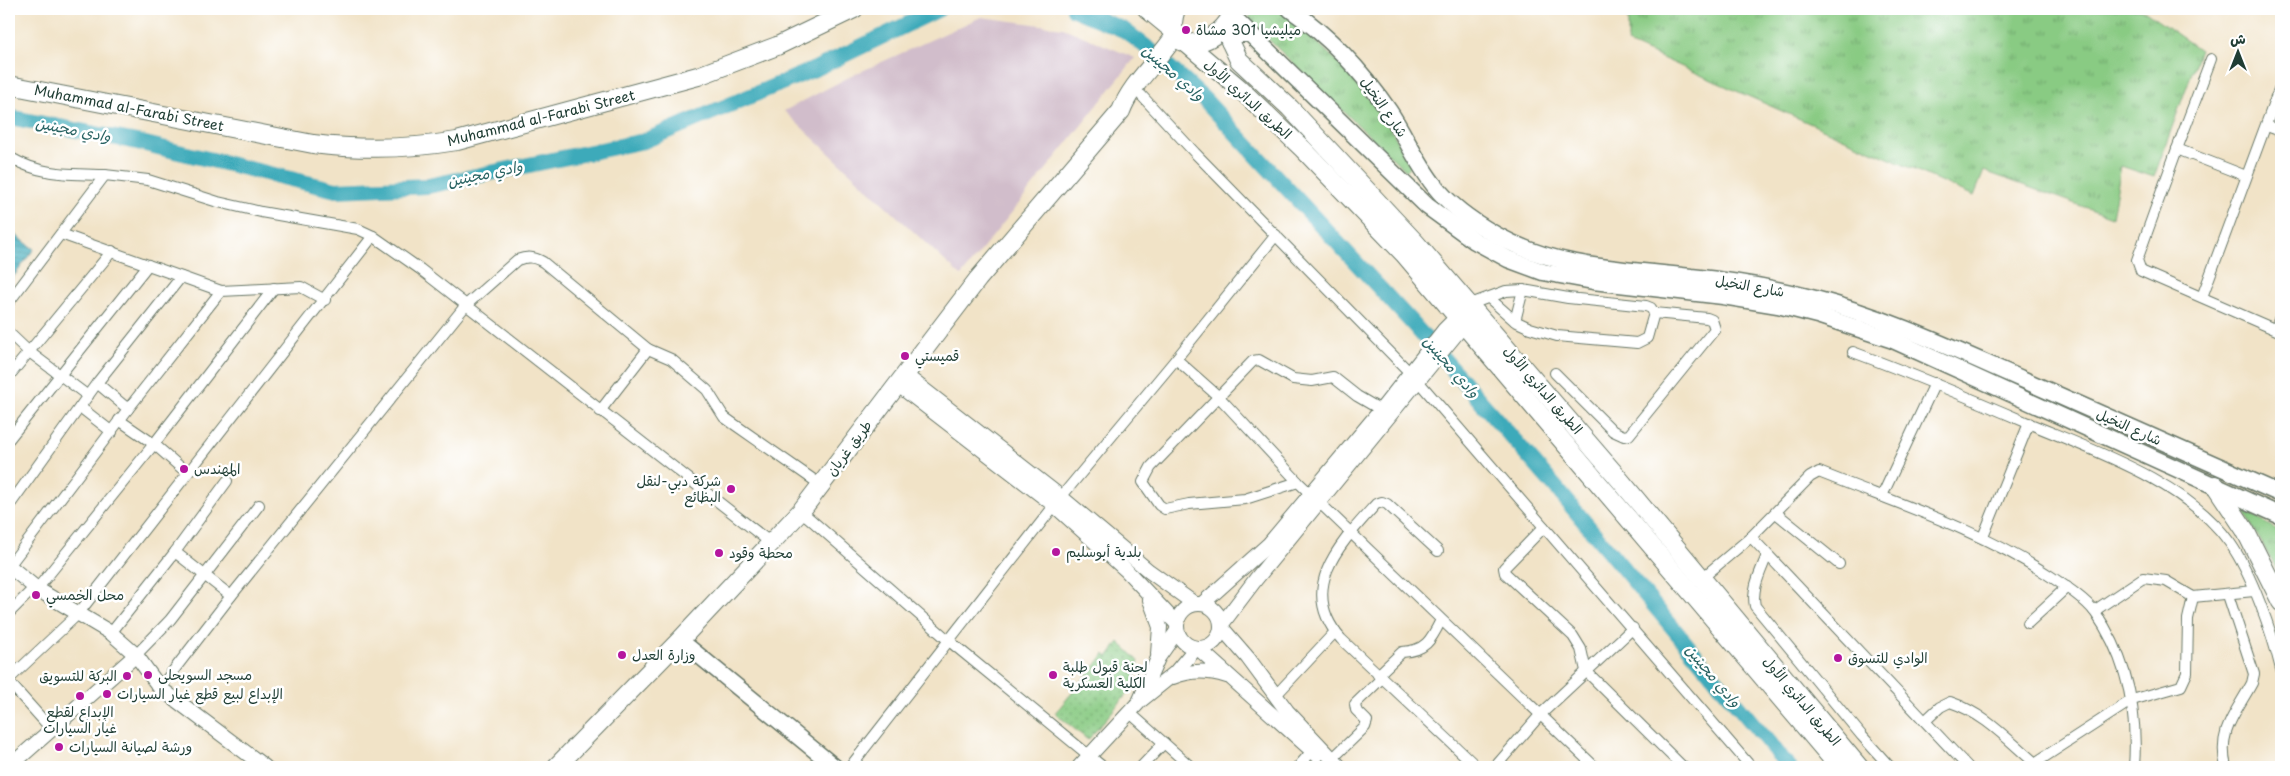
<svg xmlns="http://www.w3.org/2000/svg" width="2290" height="776" font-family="'Playpen Sans','Playpen Sans Arabic',sans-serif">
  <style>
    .industrial { fill: #d1bdcb }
    .grass { fill: url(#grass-tufts); stroke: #54845c }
    .garden { fill: url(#garden-dots); stroke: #54845c }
    .water { fill: url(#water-rules); stroke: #2e7477 }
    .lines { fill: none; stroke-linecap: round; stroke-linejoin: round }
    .river { stroke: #3caaba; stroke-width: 16 }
    .minor-casing { stroke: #687767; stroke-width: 12 }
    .tertiary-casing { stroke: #687767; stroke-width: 16 }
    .secondary-casing { stroke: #687767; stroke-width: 18 }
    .primary-casing { stroke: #687767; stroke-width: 19 }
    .trunk-casing { stroke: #687767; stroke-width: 20 }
    .minor { stroke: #fff; stroke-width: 10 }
    .tertiary { stroke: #fff; stroke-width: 14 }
    .secondary { stroke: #fff; stroke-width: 15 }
    .primary { stroke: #fff; stroke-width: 16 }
    .trunk { stroke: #fff; stroke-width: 18 }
    .poi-dot { fill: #b5179e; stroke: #fff; stroke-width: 2 }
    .labels { text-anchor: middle; stroke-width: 5; stroke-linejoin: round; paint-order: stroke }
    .poi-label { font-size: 14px; fill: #1f3d34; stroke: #fff; text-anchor: start }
    .street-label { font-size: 14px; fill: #1f3d34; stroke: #fff }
    .water-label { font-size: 15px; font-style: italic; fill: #296363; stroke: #fff }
  </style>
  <defs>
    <pattern id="grass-tufts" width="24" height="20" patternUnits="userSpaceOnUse" patternTransform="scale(1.25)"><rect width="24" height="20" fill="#89cb83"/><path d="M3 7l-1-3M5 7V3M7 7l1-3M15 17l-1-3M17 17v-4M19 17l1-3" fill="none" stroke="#6fa66c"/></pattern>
    <pattern id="garden-dots" width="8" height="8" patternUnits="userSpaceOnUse" patternTransform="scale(1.25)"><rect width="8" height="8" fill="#89cb83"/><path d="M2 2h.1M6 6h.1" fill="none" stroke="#6fa66c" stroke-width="1.8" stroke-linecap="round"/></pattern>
    <pattern id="water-rules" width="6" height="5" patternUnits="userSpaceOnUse" patternTransform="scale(1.25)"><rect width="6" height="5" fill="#3caaba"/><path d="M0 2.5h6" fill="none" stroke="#328c98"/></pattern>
  </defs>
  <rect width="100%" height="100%" fill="#fff"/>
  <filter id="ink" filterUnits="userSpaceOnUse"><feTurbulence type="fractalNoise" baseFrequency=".02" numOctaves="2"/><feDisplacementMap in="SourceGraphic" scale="10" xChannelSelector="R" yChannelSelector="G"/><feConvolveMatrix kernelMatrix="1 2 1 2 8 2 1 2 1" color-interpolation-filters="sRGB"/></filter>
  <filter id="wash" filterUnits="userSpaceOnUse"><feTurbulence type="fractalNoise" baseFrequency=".0096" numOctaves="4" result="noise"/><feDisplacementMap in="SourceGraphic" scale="20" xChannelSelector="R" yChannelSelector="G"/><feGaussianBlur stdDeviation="1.12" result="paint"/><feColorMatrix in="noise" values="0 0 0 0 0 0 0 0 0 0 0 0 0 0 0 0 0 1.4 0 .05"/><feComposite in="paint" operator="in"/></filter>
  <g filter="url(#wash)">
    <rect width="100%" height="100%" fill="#f1e3c7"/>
    <path class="industrial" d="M981,17l82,11 72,30 -174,218 -177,-165 67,-35z"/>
    <g class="grass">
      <path d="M1251,9c7,0 16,-2 23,0 9,2 20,14 28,20 45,38 83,83 109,137l-5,5 -157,-150z"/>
      <path d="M1628,9h513l59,41 -46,127 -33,-11 -9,51 -128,-46 -10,25 -346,-153z"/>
      <path d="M2244,511l37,21v48l-2,-6z"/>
    </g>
    <path class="garden" d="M1119,642l20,19 -7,27 -44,52 -33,-27 50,-59 3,3z"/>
    <path class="water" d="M9,230l25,19 -25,34z"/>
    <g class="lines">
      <g class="river">
        <path d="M1074,9l50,21 25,19 55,50 209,225 144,165 232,278"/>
        <path d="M9,117l128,25 199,48 92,-4 216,-45 173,-73 122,-59"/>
      </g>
    </g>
  </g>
  <g filter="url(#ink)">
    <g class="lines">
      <defs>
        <g id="minor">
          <path d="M1141,95l54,58 223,228 333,386"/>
          <path d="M2267,126l14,5"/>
          <path d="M2177,149l34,-90"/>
          <path d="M9,157c33,19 59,17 96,18"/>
          <path d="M2246,176l-69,-27 -40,111 4,11 140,61"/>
          <path d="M61,234l160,57 80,-4 24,13"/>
          <path d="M2202,297l79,-213"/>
          <path d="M9,302l96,-127 43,5 70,22 43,10 97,17 15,7 47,33 351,274"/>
          <path d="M1468,305l38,-14 17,-1 45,8 78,8 5,2 3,5 -7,25 -10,5 -80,-7 -27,-8 -15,-7 -26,-23"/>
          <path d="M1515,321l8,-31"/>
          <path d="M2276,329l5,-15"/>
          <path d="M9,333l19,18 60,45"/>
          <path d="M1853,352c59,22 117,46 175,71 67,28 159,59 202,120 22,31 42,90 51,126"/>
          <path d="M1176,359l43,38 79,85 297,285"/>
          <path d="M1555,373l58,58 11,5 5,-1 86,-106 -3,-9 -5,-2 -53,-5"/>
          <path d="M9,376l103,-125"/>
          <path d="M97,383l31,26"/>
          <path d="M80,407l32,25"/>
          <path d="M600,411l48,-62"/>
          <path d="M119,420l35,24 33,29"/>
          <path d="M9,439l139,-174"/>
          <path d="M1298,482l-53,17 -56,5 -24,5 -6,-4 -16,-23 8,-15 102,-106 6,-1 34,19 19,2 21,-4 24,19 24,14"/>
          <path d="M1882,496l53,-113"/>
          <path d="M9,506l88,-123 84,-106"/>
          <path d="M801,511l147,129 155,127"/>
          <path d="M1776,513l63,51"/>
          <path d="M1544,527l-40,41 1,5 68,63 8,13 5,22 97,96"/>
          <path d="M1751,537l217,230"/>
          <path d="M1983,537l46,-114"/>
          <path d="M1438,551l-51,-47 -5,-2 -6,2c-35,39 -80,84 -35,135l136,128"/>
          <path d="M175,552l56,44"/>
          <path d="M1767,555c-6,16 -16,34 -12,51l107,130 28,31"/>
          <path d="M9,566l119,-157 93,-118"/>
          <path d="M1701,579l50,-42 59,-60 9,-5c79,32 160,57 231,104 15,10 34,22 45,36 32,46 43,100 39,155"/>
          <path d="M2094,611l49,-33 23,3 27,16 61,-6"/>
          <path d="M9,613l22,-22 6,-2 117,-145 120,-156"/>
          <path d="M2028,623l39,-36"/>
          <path d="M111,633l64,-81 52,-71"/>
          <path d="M136,655l34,-35 89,-115"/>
          <path d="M1378,675l24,-23c24,-1 29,-12 39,-32"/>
          <path d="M9,679l69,-65 295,-378"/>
          <path d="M9,682l43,48"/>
          <path d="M160,688l71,-92 235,-291 51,-45c11,-4 17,-3 26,2l105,87 23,10 36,31 17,27 7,5 90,63"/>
          <path d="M1276,695l59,-63"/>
          <path d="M1129,712l62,55"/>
          <path d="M1925,721l15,-14 10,-5c34,11 58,38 85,61l2,4"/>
          <path d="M1332,759l33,-32 2,-6 -11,-11 -1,-6 27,-26"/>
          <path d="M2035,763l97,-63 49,-14 6,-13 1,-54 5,-22"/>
          <path d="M850,767l211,-270 115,-138 100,-124"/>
          <path d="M1141,767l23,-24"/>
          <path d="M1298,767l14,-16"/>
          <path d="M1495,767l46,-53 92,-86"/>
          <path d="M2226,767c-9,-36 10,-54 26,-84l2,-9 -26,-79"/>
        </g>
        <g id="tertiary">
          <path d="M904,374l157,123 88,74 46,33"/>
          <path d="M897,384l157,121 72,65 51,54"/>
          <path d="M9,566l28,23 74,44 25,22 24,33 105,79"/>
          <path d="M1150,600l10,27 -2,27"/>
          <circle cx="1199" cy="626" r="22"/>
          <path d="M1202,604l67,-60 112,-134 63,-80 20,-20"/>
          <path d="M1222,624l34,-45 214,-262"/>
          <path d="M1222,628l26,30 39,53 53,56"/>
          <path d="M1199,649l118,106"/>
          <path d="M1173,677c19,-7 34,-7 54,-1"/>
          <path d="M1140,700l18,-42 19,-27"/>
          <path d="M9,767l127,-112"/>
          <path d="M1079,767l61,-66 35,-28 21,-25"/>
        </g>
        <path id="secondary" d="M680,640l155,127"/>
        <g id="primary">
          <path d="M1290,9c39,27 72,62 99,102 16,24 27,51 45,74 16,21 39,37 62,50 60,34 128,34 195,42 42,4 83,11 124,22 73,19 140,51 209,81 86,38 171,76 257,114"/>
          <path d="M1231,15l196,191 48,35 33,18 35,13 50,9 130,15 55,9 39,10 76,25 388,176"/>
        </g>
        <g id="trunk">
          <path d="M1147,9l28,23"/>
          <path d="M1176,9c-16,48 38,41 55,7"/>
          <path d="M1230,19v22l9,19 51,48 125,134 200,232 244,293"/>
          <path d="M1230,41l6,-8h13"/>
          <path d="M1186,43l52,44 65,62 101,105 435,513"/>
          <path d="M9,85l304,59c49,6 96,5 144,-3l241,-65 79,-30 77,-37"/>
          <path d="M2215,485l30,45 36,72"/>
          <path d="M556,767l124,-127 121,-129 177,-232 143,-168c11,-29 38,-50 55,-77"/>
        </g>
      </defs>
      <use href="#minor" class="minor-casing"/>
      <use href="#tertiary" class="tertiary-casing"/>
      <use href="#secondary" class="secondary-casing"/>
      <use href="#primary" class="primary-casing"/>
      <use href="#trunk" class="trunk-casing"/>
      <use href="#minor" class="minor"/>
      <use href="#tertiary" class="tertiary"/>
      <use href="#secondary" class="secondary"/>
      <use href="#primary" class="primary"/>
      <use href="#trunk" class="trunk"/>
    </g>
  </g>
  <g class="poi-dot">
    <circle cx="1186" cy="30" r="5"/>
    <circle cx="905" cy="356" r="5"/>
    <circle cx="184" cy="469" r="5"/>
    <circle cx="731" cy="489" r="5"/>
    <circle cx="1056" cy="552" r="5"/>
    <circle cx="719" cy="553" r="5"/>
    <circle cx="36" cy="595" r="5"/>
    <circle cx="622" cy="655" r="5"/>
    <circle cx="1838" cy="658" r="5"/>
    <circle cx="148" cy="675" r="5"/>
    <circle cx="1053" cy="675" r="5"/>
    <circle cx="127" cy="676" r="5"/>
    <circle cx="107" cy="694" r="5"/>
    <circle cx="80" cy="696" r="5"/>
    <circle cx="59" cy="747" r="5"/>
  </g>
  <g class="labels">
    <g class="poi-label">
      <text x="1196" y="35">ميليشيا 301 مشاة</text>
      <text x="915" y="361">قميستي</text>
      <text x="194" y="474">المهندس</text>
      <text x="721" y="486" text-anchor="end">شركة دبي-لنقل<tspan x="721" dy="16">البظائع</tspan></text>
      <text x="1066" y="557">بلدية أبوسليم</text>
      <text x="729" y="558">محطة وقود</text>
      <text x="46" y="600">محل الخمسي</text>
      <text x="632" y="660">وزارة العدل</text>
      <text x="1848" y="663">الوادي للتسوق</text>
      <text x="1063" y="672">لجنة قبول طلبة<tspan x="1063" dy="16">الكلية العسكرية</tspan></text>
      <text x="158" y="680">مسجد السويحلى</text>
      <text x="117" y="681" text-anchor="end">البركة للتسويق</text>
      <text x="117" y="699">الإبداع لبيع قطع غيار السيارات</text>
      <text x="80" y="717" text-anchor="middle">الإبداع لقطع<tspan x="80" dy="16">غيار السيارات</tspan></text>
      <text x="69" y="752">ورشة لصيانة السيارات</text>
    </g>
    <g class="street-label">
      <text transform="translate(1248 99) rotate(42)" y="5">الطريق الدائري الأول</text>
      <text transform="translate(1384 107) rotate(55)" y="5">شارع النخيل</text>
      <text transform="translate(129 108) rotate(11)" y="5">Muhammad al-Farabi Street</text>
      <text transform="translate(541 118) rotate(-14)" y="5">Muhammad al-Farabi Street</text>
      <text transform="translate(1750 286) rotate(10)" y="5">شارع النخيل</text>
      <text transform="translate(1543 390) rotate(49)" y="5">الطريق الدائري الأول</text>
      <text transform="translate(2129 427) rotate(24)" y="5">شارع النخيل</text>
      <text transform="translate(849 448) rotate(-53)" y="5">طريق غريان</text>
      <text transform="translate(1802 701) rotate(50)" y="5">الطريق الدائري الأول</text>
    </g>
    <g class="water-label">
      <text transform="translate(1173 73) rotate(41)" y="5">وادي مجينين</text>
      <text transform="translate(73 130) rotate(11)" y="5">وادي مجينين</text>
      <text transform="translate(485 174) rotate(-12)" y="5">وادي مجينين</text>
      <text transform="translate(1451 367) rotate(49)" y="5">وادي مجينين</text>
      <text transform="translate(1713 676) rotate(50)" y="5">وادي مجينين</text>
    </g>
  </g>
  <rect width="2290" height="776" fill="none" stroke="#fff" stroke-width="30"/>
  <g transform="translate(2238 52)" stroke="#ffffff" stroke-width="4" paint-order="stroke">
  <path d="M0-4L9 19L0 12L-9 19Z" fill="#1f3d34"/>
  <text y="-8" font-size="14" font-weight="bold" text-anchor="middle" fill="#1f3d34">ش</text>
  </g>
</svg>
